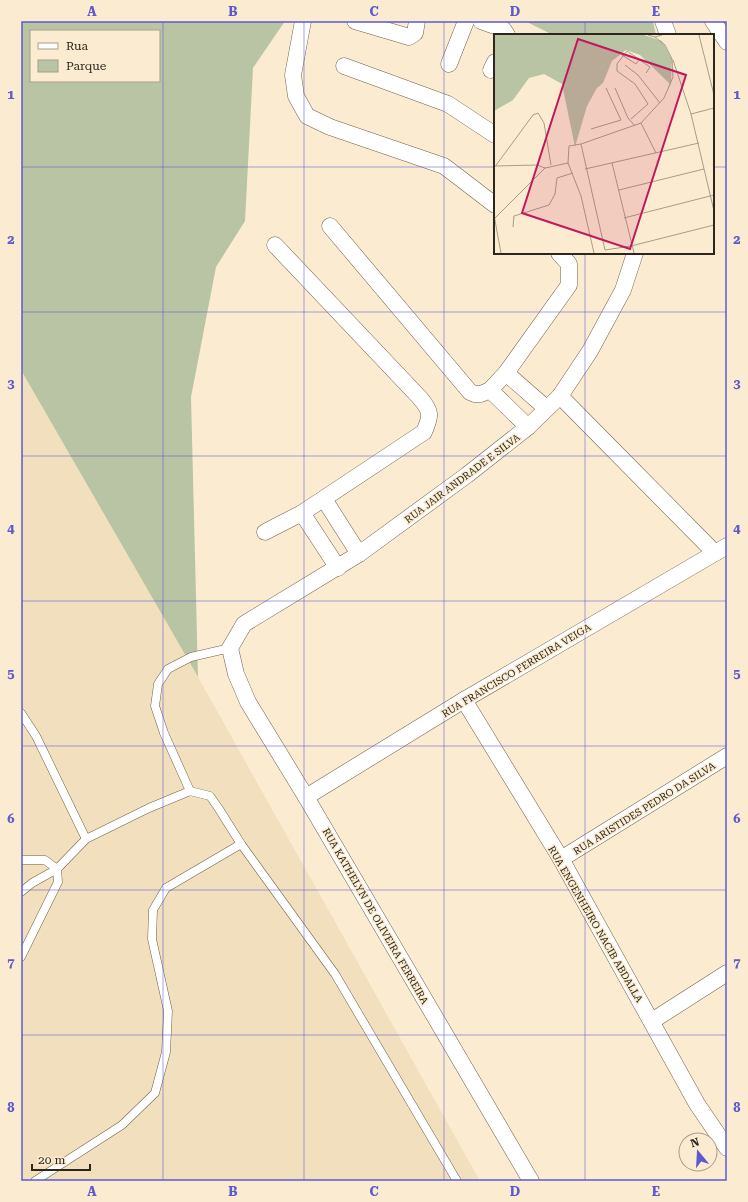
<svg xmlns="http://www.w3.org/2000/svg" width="748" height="1202" font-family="'Roboto Serif',serif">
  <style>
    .built { fill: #f2dfbd }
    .green { fill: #b8c4a3; fill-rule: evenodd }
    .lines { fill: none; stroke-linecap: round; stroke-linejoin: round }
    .lane-casing { stroke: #6f624b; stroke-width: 9 }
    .street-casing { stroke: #6f624b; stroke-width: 17 }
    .lane { stroke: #fff; stroke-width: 8 }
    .street { stroke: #fff; stroke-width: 16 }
    .grid { fill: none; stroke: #5d59d1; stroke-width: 1; stroke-opacity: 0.55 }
    .labels { text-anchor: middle; stroke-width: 3; stroke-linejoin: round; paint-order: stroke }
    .street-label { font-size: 10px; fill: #2c261c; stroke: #fbecd1 }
    .inset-road { fill: none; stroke: #a89d89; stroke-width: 1 }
    .view { fill: #c2185b; fill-opacity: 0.15; stroke: #c2185b; stroke-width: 2 }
    .inset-edge { fill: none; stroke: #2c261c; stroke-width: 2 }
    .neatline { fill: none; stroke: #5d59d1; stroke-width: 1.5 }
    .grid-label { font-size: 13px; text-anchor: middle; font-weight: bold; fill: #5d59d1 }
  </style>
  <rect width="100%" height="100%" fill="#fbecd1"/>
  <path class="built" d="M21,370l177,307 282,504h-459z"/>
  <g class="green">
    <path d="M21,21h264l-32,47 -8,153 -29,46 -25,130 7,280 -177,-307zM31,31h128v50h-128z"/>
    <path d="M525,21h128l3,14h-103z"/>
  </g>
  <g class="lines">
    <defs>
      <g id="lane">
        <path d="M21,713l15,23 50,103"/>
        <path d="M190,791l-26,-58 -9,-27 3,-22 10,-15 23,-12 39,-9"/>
        <path d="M21,860h24l12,9 -25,14 -11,9"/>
        <path d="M21,957l37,-75 -1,-13 29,-30 63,-31 41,-17 20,5 9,13 22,35 94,130 122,207"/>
        <path d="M35,1181l87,-56 33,-32 11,-41 2,-41 -16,-72 1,-29 13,-22 75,-44"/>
      </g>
      <g id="street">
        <path d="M303,21l-10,54 3,21 11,20 23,11 114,39 51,39"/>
        <path d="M355,21l54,16 6,-4 2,-12"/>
        <path d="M481,21l22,8 4,6"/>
        <path d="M663,21l5,14"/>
        <path d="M713,21l14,21"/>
        <path d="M449,64l17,-43"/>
        <path d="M344,66l104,38 47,31"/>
        <path d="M491,70l4,-8"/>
        <path d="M330,226l140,166 5,2h6l9,-4 16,-17 63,-88v-21l-10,-11"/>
        <path d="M506,373l40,35"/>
        <path d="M490,390l38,37"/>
        <path d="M560,396l155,157"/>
        <path d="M324,499l35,55"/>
        <path d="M302,513l36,55"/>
        <path d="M265,532l37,-19 122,-81c7,-16 8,-20 -4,-34l-145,-153"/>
        <path d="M464,700l97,159 136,245 30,44"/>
        <path d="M306,797l158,-97 263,-154"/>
        <path d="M561,859l166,-103"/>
        <path d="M652,1021l75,-48"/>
        <path d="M531,1181l-225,-384 -58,-95 -12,-28 -6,-26 14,-24 115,-70 108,-79 61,-48 32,-31 30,-45 33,-61 12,-37"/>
      </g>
    </defs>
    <use href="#lane" class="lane-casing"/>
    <use href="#street" class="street-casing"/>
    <use href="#lane" class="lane"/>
    <use href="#street" class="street"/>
  </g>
  <path class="grid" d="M163,21v1160M304,21v1160M444,21v1160M585,21v14M21,167h474M713,167h14M585,253v928M21,312h706M21,456h706M21,601h706M21,746h706M21,890h706M21,1035h706"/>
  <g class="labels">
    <g class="street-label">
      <text transform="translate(462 478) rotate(-37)" y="4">RUA JAIR ANDRADE E SILVA</text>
      <text transform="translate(516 670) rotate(-31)" y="4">RUA FRANCISCO FERREIRA VEIGA</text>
      <text transform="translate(644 808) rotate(-32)" y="4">RUA ARISTIDES PEDRO DA SILVA</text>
      <text transform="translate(376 916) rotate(60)" y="4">RUA KATHELYN DE OLIVEIRA FERREIRA</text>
      <text transform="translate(596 924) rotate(60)" y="4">RUA ENGENHEIRO NACIB ABDALLA</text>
    </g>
  </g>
  <g transform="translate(494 34)">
    <rect width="220" height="220" fill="#fbecd1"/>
    <path d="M0,1h150l18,6 10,18 -1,26 -31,-30 -14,-5 -14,11 -9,22 -6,5 -10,18 -12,41 -13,-63 -18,-10 -15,4 -16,22 -19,11z" fill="#b8c4a3"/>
    <path class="inset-road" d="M154,1l7,2 7,-2M205,1l15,60M128,21l14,9 3,-4M179,26l18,54 23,97M131,31l13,10 22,28M121,54l13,30 7,8M197,80l23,-6M137,85l17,-15 -13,-20 -18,-13v-7l10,-13 23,16 -4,6M147,89l15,30M97,95l30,-9 -15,-32M87,110l24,106 26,-4 83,-21M87,110l60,-21 23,-25 9,-21 -1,-18 -7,-14 -10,-8M74,129l1,-17 12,-2M118,129l22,90M2,132l41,-1 8,3M0,134l39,-53 5,-2 6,10 7,42M91,135l114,-26M125,156l85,-21M0,181l7,38M1,184l50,-50 23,-5 13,33 13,57M130,184l90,-23M19,193l1,-11 35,-11 6,-11 2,-16 16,-5"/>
    <path class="view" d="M84,5l108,36 -56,174 -108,-36z"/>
    <rect width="220" height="220" class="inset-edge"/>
  </g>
  <rect width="748" height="1202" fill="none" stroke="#fbecd1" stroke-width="44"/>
  <rect x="30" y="30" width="130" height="52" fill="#fbecd1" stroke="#a89d89"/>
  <rect x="38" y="43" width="20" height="6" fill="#ffffff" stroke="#a89d89"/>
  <text x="66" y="50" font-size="12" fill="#2c261c">Rua</text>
  <rect x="38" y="60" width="20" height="12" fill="#b8c4a3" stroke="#a89d89"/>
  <text x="66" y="70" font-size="12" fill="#2c261c">Parque</text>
  <g transform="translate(698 1152) rotate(342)"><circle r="19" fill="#fbecd1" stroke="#a89d89"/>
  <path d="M0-3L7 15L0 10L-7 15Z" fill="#5d59d1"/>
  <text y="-6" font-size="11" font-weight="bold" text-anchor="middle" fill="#2c261c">N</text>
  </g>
  <path d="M32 1164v6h58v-6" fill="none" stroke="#2c261c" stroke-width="2"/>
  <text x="38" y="1164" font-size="12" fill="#2c261c" stroke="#fbecd1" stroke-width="3" paint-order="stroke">20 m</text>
  <rect x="22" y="22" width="704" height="1158" class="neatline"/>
  <g class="grid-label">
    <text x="92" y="16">A</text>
    <text x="233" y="16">B</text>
    <text x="374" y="16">C</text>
    <text x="515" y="16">D</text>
    <text x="656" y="16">E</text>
    <text x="11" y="99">1</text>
    <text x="737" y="99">1</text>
    <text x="11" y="244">2</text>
    <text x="737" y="244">2</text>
    <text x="11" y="388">3</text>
    <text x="737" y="388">3</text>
    <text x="11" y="533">4</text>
    <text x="737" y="533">4</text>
    <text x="11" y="678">5</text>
    <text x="737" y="678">5</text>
    <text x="11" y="823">6</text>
    <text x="737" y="823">6</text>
    <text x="11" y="967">7</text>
    <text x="737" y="967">7</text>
    <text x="11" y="1112">8</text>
    <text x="737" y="1112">8</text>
    <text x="92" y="1196">A</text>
    <text x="233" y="1196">B</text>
    <text x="374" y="1196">C</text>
    <text x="515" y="1196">D</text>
    <text x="656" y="1196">E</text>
  </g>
</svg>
